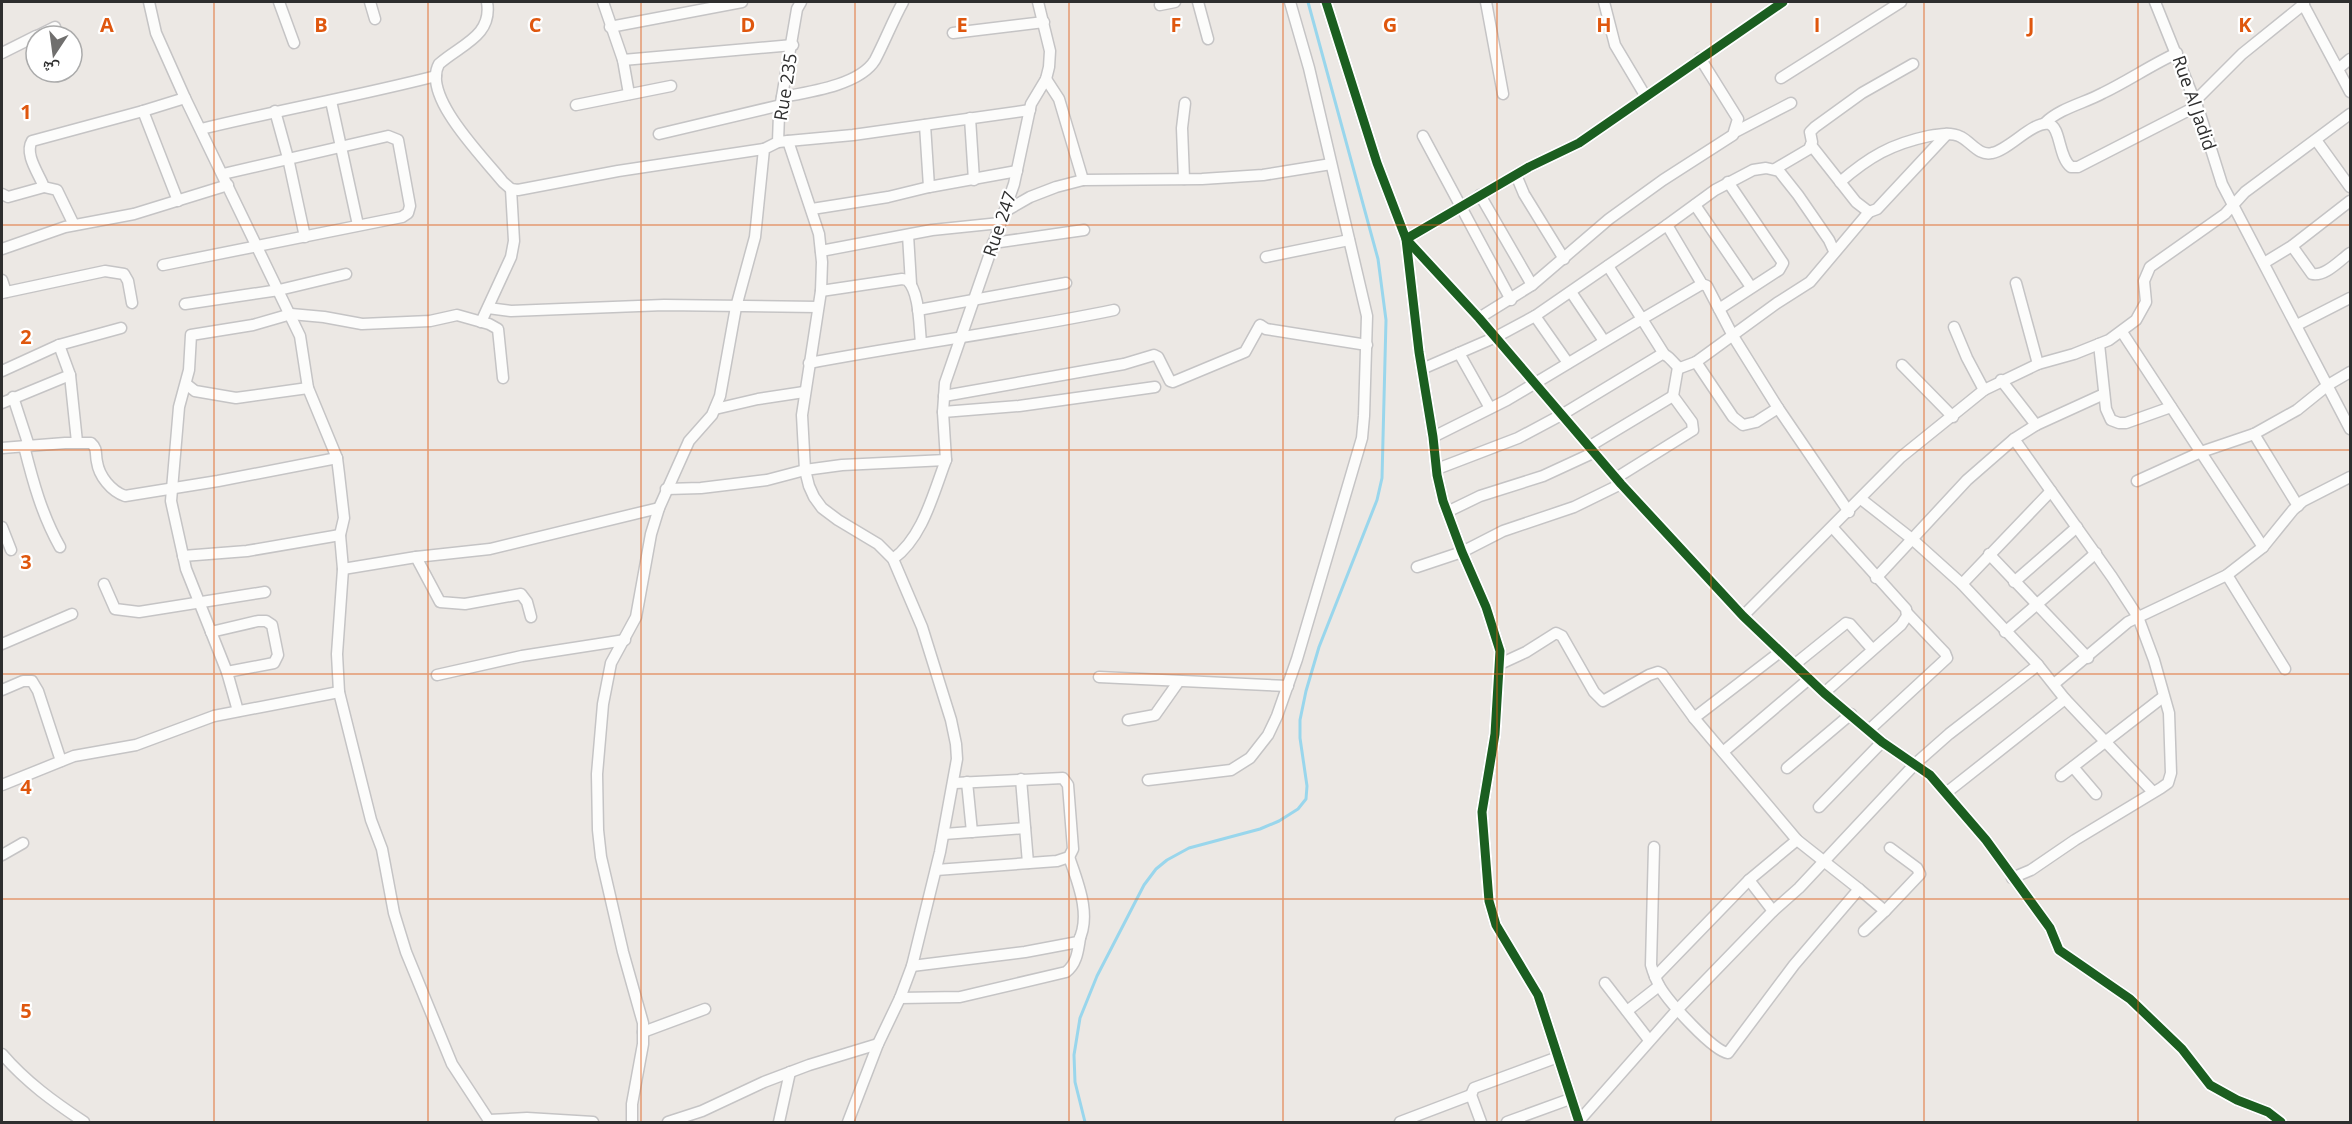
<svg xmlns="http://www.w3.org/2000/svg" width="2352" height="1124" font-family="'Open Sans','Noto Naskh Arabic',sans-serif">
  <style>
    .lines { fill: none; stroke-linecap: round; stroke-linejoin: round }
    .stream { stroke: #99d6ec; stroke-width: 3 }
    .minor-casing { stroke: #c5c4c5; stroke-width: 13 }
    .minor { stroke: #fcfcfb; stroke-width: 10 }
    .cycleway-casing { stroke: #fff; stroke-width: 13 }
    .cycleway { stroke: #1b5e20; stroke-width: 9 }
    .grid { fill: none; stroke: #df570e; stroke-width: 1.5; stroke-opacity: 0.55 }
    .labels { text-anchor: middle; stroke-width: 4.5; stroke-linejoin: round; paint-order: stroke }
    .street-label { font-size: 18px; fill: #2e2e2e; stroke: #fff }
    .grid-label { font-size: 20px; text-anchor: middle; font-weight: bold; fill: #df570e; stroke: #fff; stroke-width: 4.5; stroke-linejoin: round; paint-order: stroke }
  </style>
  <rect width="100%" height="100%" fill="#ece8e4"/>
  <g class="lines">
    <path class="stream" d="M1085,1122l-10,-40 -1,-27 6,-37 17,-42 47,-91 12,-16 11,-9 22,-12 71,-19 19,-8 19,-12 8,-10 1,-13 -7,-48v-18l6,-29 13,-44 58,-147 5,-22 4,-158 -8,-61 -70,-257"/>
    <defs>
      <g id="minor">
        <path d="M149,2l7,31 29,65 115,238 8,52 29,70 2,16 5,44 -4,17 3,34 -6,85 2,38 32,128 11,29 12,64 12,39 46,112 38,58"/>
        <path d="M279,2l15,41"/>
        <path d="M370,2l5,17"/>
        <path d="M487,2c6,34 -27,43 -48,62 -18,32 45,94 64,118l8,7 7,1 100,-19 146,-22"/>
        <path d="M603,2l20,58 6,34"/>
        <path d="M1198,2l10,37"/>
        <path d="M1326,2l51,161 29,76 73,79 142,166 122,132 81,77 58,49 48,33 56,65 64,88 9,22 71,49 52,50 28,36 27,15 31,12 13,10"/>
        <path d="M1486,2l17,92"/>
        <path d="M1604,2l11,43 31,52"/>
        <path d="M2155,2l45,112 22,70 128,245"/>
        <path d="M2302,2l48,90"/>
        <path d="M1160,5l15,-3"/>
        <path d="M610,27l132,-25"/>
        <path d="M953,33l91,-11"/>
        <path d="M37,36l18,-9"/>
        <path d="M2,53l34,-17"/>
        <path d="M623,60l170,-15"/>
        <path d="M2338,69l12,-10"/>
        <path d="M1781,78l120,-76"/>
        <path d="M1046,79l13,20 24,81"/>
        <path d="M782,97c27,-5 78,-12 93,-37 10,-19 18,-40 28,-58"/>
        <path d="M331,101l27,124"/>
        <path d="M2195,101l47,-47 62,-50"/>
        <path d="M576,105l95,-19"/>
        <path d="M143,111l35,90"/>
        <path d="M275,111l13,47 17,79"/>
        <path d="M970,118l4,62"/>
        <path d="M2045,123c15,-15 40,-20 58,-30 25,-12 48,-28 74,-40"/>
        <path d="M925,125l4,62 88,-16"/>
        <path d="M201,129c78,-19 157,-33 235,-53"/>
        <path d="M1735,132l56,-29"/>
        <path d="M659,134l122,-29"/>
        <path d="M1423,136l88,164"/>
        <path d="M2316,140l34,47"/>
        <path d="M788,141l65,-6 177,-25"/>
        <path d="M778,142l10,-1 31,93 3,28 -1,29 -19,124 3,55 4,16 5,11 8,11 16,12 40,24 15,15 29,68 29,93 5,24 1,15 -17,93 -28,114 -12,32 -22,46 -30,78"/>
        <path d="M1811,145l45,57 13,10 8,-3 70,-75"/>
        <path d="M1775,169l34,-20 3,-7 -2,-10 5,-5 47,-34 51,-29"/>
        <path d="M1516,175l8,19 40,65"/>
        <path d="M1184,179l-2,-51 3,-25"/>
        <path d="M1840,182c29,-25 51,-38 89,-46 10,-2 22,-4 32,1 11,6 18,19 31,16 17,-3 42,-33 57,-29 12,3 9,33 22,43h7l119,-61"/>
        <path d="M2,194l6,3 36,-10"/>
        <path d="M1480,195l52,90"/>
        <path d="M1695,205l56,82"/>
        <path d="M812,209l76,-12 41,-10"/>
        <path d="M1004,212l26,-15 26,-10 27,-7 119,-1 61,-4 68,-11"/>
        <path d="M74,225l-17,-35 -13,-3c-5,-13 -20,-33 -12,-46l111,-30 42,-13"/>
        <path d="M1667,225l35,59 5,2 26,50 45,72"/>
        <path d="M908,235l3,49"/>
        <path d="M993,243l91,-13"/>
        <path d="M2292,246l20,28c13,3 28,-14 38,-21"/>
        <path d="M2,249l63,-22 69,-13 94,-29"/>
        <path d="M821,251l111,-21 68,-7"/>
        <path d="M1266,257l83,-17"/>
        <path d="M2264,263l28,-17 58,-45"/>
        <path d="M163,265l239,-48 6,-4 2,-7 -12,-66 -10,-4 -165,38"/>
        <path d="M1608,266l34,53 60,-35"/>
        <path d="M2,280l4,12"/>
        <path d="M2016,283l22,81"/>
        <path d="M821,291l81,-12 5,1c13,12 12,46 14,62"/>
        <path d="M1571,292l33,49"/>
        <path d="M2,293l103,-22 19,3 4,7 4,22"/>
        <path d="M185,304l94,-14 67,-16"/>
        <path d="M488,308l23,3 153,-6 154,2"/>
        <path d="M1719,309l60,-39 4,-7 -55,-81"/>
        <path d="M918,310l148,-27"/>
        <path d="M1535,316l33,47"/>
        <path d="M1479,318l53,-33 77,-66 54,-39 70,-45 5,-16 -38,-61"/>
        <path d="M481,322l30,-65 3,-16 -3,-52"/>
        <path d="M2297,325l53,-27"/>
        <path d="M1954,327l13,31 17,32"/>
        <path d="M2122,332l141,215"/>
        <path d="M2099,344l7,65 5,11 8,3h7l45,-16"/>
        <path d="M59,345l11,30 7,67"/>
        <path d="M1459,353l31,55"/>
        <path d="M1696,362l37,55 10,8 13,-3 22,-14 71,104"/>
        <path d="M809,363c101,-19 204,-32 305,-53"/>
        <path d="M1902,365l51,52"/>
        <path d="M1422,369l74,-32 39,-21 132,-91 48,-35 38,-20 13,-2 13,3 19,24 31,45 5,11"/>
        <path d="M2,371l57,-26 62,-17"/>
        <path d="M2001,380l35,45"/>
        <path d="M186,384l9,7 41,7 72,-10"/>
        <path d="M944,396l180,-32 30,-9 4,2 12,24 3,1 72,-30 15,-27 6,4 101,16"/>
        <path d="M13,397l16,49"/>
        <path d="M2,403l68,-28"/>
        <path d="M715,409l43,-10 46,-7"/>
        <path d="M943,412l76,-6 136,-19"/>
        <path d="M2254,434l44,72"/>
        <path d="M1433,437l74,-37 135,-81 22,35"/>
        <path d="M24,446c9,36 18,69 36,101"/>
        <path d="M1590,446l83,-50"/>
        <path d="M2,448l63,-5h26c7,6 4,11 6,19 2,14 14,29 28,34l93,-15 119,-23"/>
        <path d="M1437,469l81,-31 45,-24 99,-60c8,1 11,10 18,14l16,-6 81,-59 33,-21 59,-70"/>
        <path d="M1616,478l77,-48 -1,-8 -19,-26 5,-29"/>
        <path d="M2137,481l64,-29 53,-18 43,-24 31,-25 22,-13"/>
        <path d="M666,489l35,-1 66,-8 38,-10 37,-5 104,-5 -3,-48 2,-29 69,-199 17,-80 15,-25 3,-12 1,-16 -12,-49"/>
        <path d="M1861,499l51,40 50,45 76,81 27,34 88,93"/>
        <path d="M1447,512l33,-16 63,-20 52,-24"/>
        <path d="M2,527l9,23"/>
        <path d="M1989,554l99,104"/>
        <path d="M183,556l64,-5 93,-16"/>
        <path d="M416,557l24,45 25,2 56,-10 6,8 4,15"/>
        <path d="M893,559c30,-22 40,-65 53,-99"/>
        <path d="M1417,567l45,-15 41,-21 71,-24 47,-23"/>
        <path d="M343,569l73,-12 74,-8 169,-41"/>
        <path d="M2227,575l58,94"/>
        <path d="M1876,578l91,-98 47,-41 22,-14 68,-31"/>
        <path d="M2014,582l63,-55"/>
        <path d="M104,584l11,25 24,3 126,-20"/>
        <path d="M1962,584l89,-93"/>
        <path d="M1743,616l158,-159 83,-67 54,-26 36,-10 35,-14 27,-20 10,-18 -2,-21 6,-14 75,-53 20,-22 105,-78"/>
        <path d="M211,632l47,-11h8l6,4 6,30 -4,8 -47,9"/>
        <path d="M2005,632l91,-79"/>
        <path d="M2,644l70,-30"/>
        <path d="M1500,664l26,-12 30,-19 6,3 32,56 9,9 46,-26 9,-3 4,2 32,44 103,122 62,49 -65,76 -66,88c-15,-2 -59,-51 -68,-66 -4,-7 -7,-15 -9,-22l3,-118"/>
        <path d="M1794,665l52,-42 4,1 22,25"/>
        <path d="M437,675l85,-19 103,-16"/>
        <path d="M1099,677l189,9"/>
        <path d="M2054,684l74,-62 99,-47 36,-28 30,-37 10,-9 47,-24"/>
        <path d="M2,690l21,-9h9l6,10 23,70"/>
        <path d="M1824,693l77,-68 6,-9 -1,-7 -73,-81"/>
        <path d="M238,711l-11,-39 -41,-103 -15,-68 8,-94 10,-37 2,-35 62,-10 38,-11 33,3 38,7 68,-3 27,-6 32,9 9,5 5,49"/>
        <path d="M1694,718l86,-66"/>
        <path d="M1128,720l27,-5 24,-34"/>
        <path d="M1869,730l78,-72 -2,-5 -38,-40"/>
        <path d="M1723,752l86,-73"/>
        <path d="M2073,767l23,27"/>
        <path d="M1787,768l64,-54"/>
        <path d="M2061,776l102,-79"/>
        <path d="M1021,779l7,84"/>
        <path d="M1148,780l83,-10 19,-12 18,-23 9,-19 20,-57 65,-221 2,-22 3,-100 -58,-248 -19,-66"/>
        <path d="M967,782l5,50"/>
        <path d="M2,785l72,-29 62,-11 78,-29 125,-24"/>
        <path d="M1946,793l119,-94"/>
        <path d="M1819,807l63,-65"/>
        <path d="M944,834l81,-6"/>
        <path d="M2,855l21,-12"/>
        <path d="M936,870l121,-9 12,-4 4,-8 -5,-64 -5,-7 -108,5"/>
        <path d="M2012,878l19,-8 44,-30 86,-52 7,-5 3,-10 -2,-60 -15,-53 -16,-43 -26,-40 -98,-138"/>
        <path d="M1749,880l24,31"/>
        <path d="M1859,889l26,22 -21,20"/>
        <path d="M1885,911l35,-37 -3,-6 -27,-20"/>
        <path d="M912,966l113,-14 53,-10c14,-26 0,-59 -9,-85"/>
        <path d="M1655,977l94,-97 48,-40"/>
        <path d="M1605,983l44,57"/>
        <path d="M900,998l60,-1 106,-25c11,-8 12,-22 14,-34"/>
        <path d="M1627,1011l32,-25"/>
        <path d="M643,1032l62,-23"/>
        <path d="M2,1054c24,28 52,48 82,68"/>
        <path d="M1471,1095l3,-7 84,-31"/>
        <path d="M489,1120l38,-2 66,4"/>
        <path d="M632,1122v-18l11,-60v-21l-20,-71 -22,-95 -3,-27 -1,-56 6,-70 8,-41 25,-46 15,-83 8,-26 30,-67 23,-26 8,-19 16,-89 19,-70 9,-88 14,-7 1,-28 18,-105 4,-7"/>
        <path d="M668,1122l34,-11 62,-29 45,-17 69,-21"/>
        <path d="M779,1122l11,-50"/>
        <path d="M1400,1122l71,-27 10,27"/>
        <path d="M1507,1122l63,-23"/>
        <path d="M1578,1122l99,-112 96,-99 26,-23 116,-124 34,-30 89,-69"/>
        <path d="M1579,1122l-41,-127 -42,-70 -7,-24 -7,-89 13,-78 5,-83 -14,-44 -24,-55 -19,-51 -6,-26 -4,-38 -14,-85 -13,-113 123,-72 50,-24 204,-141"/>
      </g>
    </defs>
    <use href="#minor" class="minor-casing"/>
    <use href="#minor" class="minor"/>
    <defs>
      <g id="cycleway">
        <path d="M1326,2l51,161 29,76 73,79 142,166 122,132 81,77 58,49 48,33 56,65 64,88 9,22 71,49 52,50 28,36 27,15 31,12 13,10"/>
        <path d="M1579,1122l-41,-127 -42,-70 -7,-24 -7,-89 13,-78 5,-83 -14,-44 -24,-55 -19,-51 -6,-26 -4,-38 -14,-85 -13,-113 123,-72 50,-24 204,-141"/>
      </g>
    </defs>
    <use href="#cycleway" class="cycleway-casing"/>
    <use href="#cycleway" class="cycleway"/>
  </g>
  <path class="grid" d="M214,2v1120M428,2v1120M641,2v1120M855,2v1120M1069,2v1120M1283,2v1120M1497,2v1120M1711,2v1120M1924,2v1120M2138,2v1120M2,225h2348M2,450h2348M2,674h2348M2,899h2348"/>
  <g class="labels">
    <g class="street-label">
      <text transform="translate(786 87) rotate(-81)" y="6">Rue 235</text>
      <text transform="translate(2194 103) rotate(71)" y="6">Rue Al Jadid</text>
      <text transform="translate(1000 224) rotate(-71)" y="6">Rue 247</text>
    </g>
  </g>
  <g class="grid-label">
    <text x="107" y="32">A</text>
    <text x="321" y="32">B</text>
    <text x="535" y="32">C</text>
    <text x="748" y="32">D</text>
    <text x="962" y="32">E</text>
    <text x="1176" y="32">F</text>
    <text x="1390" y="32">G</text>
    <text x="1604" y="32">H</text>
    <text x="1817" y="32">I</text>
    <text x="2031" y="32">J</text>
    <text x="2245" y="32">K</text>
    <text x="26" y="119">1</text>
    <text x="26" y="344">2</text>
    <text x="26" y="569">3</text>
    <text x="26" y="794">4</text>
    <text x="26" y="1018">5</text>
  </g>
  <rect width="2352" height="1124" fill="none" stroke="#2e2e2e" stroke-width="6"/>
  <g transform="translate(54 54) rotate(193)"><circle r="28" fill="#ffffff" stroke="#ababab" stroke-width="1.5"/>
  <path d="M0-4.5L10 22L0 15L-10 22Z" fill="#706f6e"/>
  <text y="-9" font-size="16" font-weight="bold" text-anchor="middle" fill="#2e2e2e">ش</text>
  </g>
</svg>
